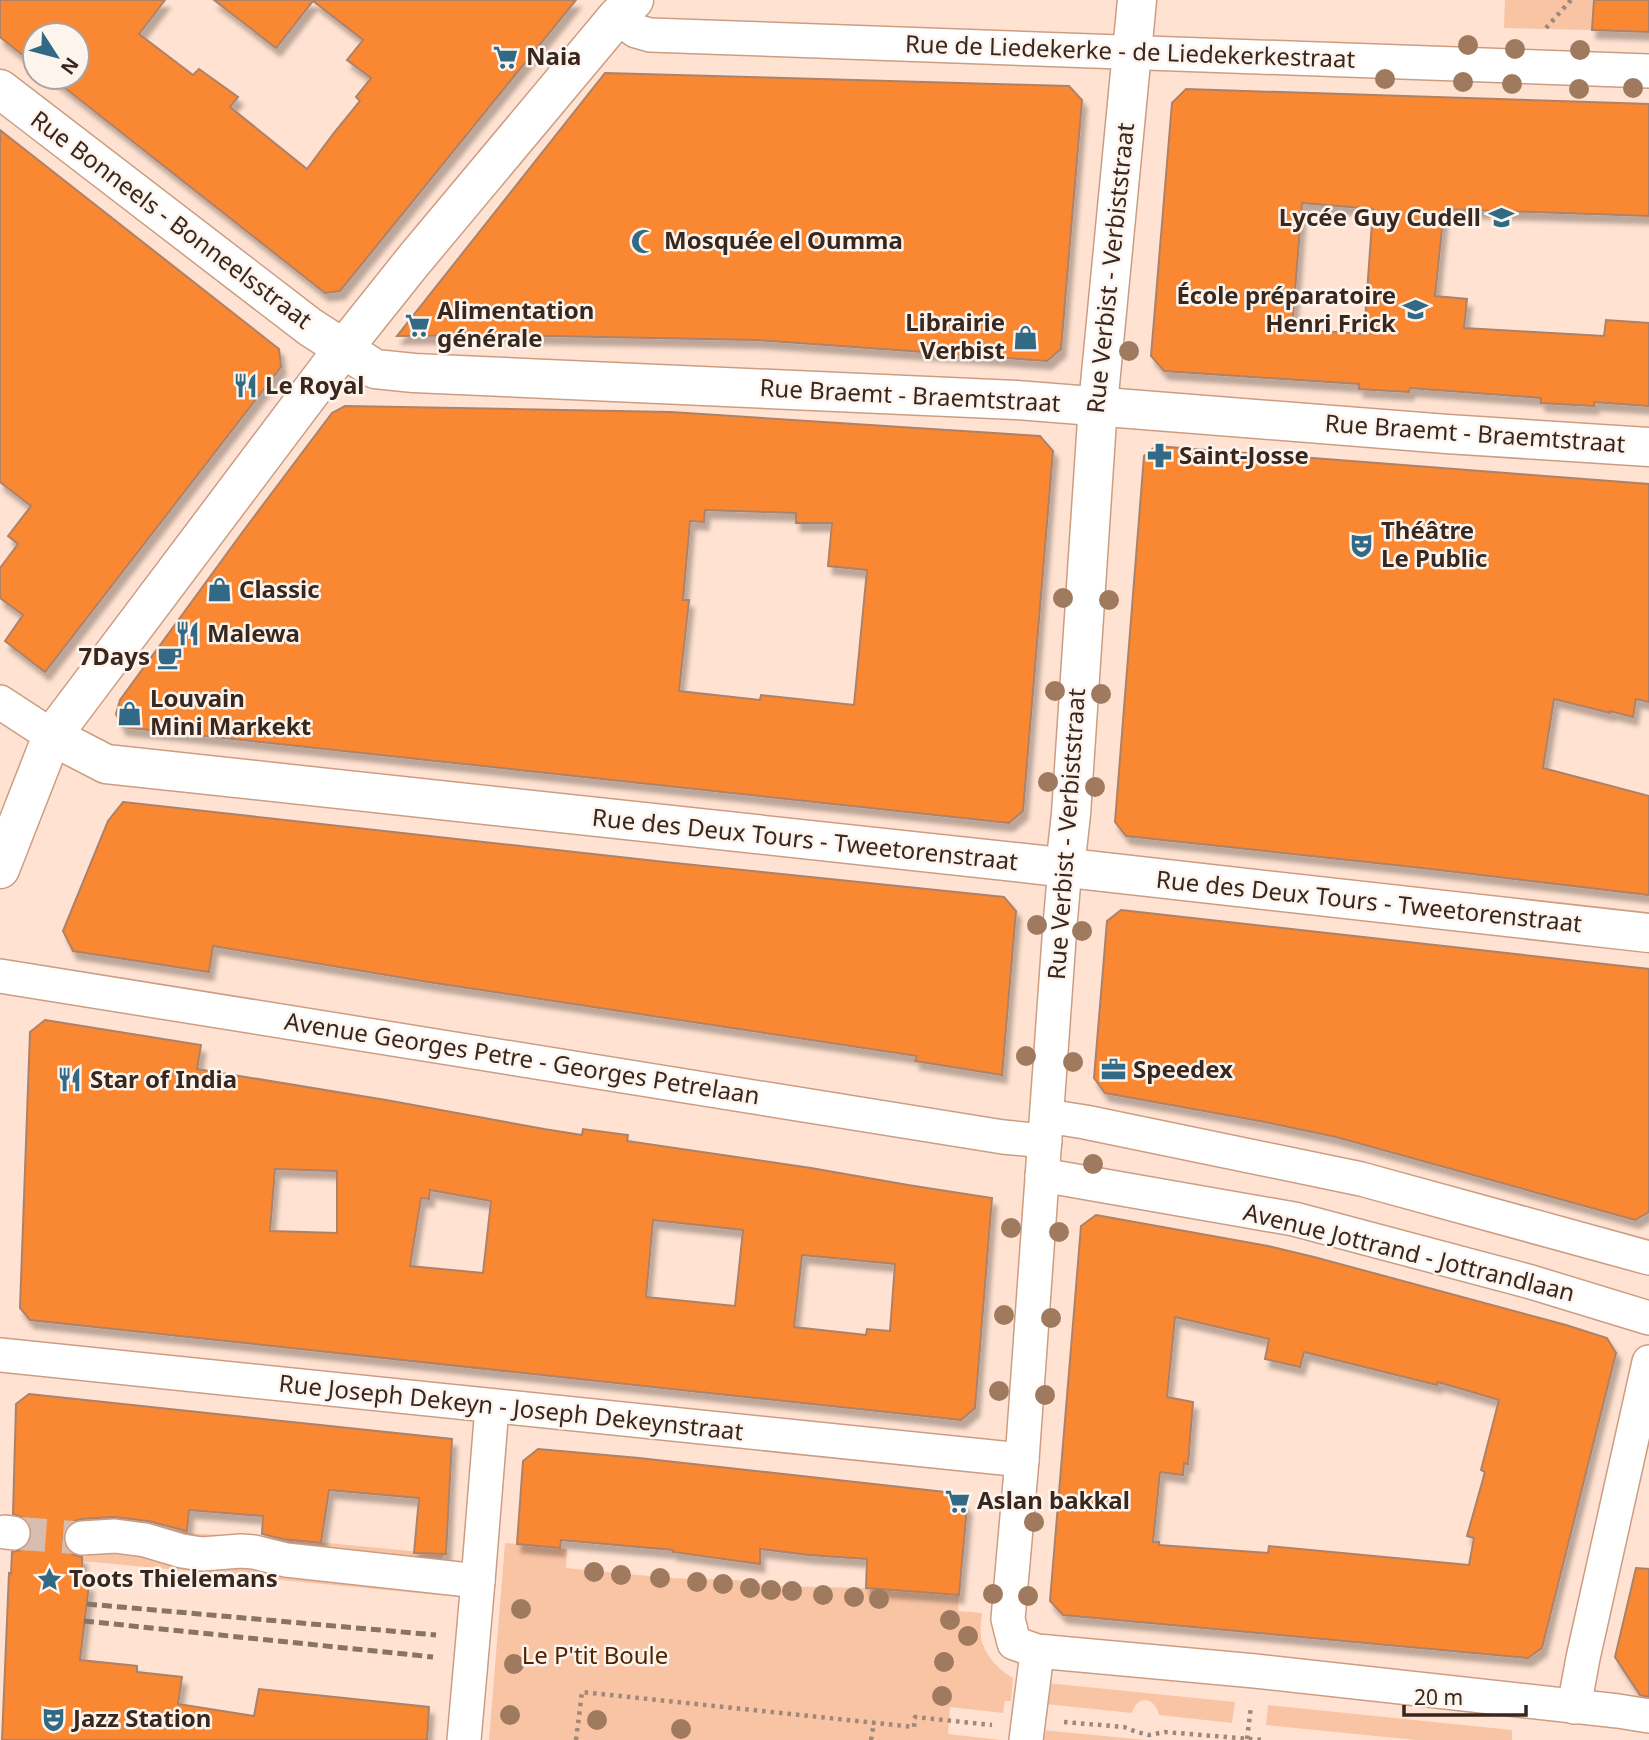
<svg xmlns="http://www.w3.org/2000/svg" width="1649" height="1740" font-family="'Noto Sans',sans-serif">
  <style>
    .green { fill: #f9c4a4 }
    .building { fill: #fa8733; stroke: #ad8268; stroke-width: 2; fill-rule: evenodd; filter: url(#shadow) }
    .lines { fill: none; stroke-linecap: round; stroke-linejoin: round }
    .street-tunnel { stroke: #d7bdad; stroke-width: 33; stroke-dasharray: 33 17; stroke-linecap: butt }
    .street-casing { stroke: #cb9e83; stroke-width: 36 }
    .secondary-casing { stroke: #cb9e83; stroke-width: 41 }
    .path { stroke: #9f877a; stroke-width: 4.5; stroke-dasharray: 3.5 5; stroke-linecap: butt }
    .street { stroke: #fff; stroke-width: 33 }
    .secondary { stroke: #fff; stroke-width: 38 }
    .rail { stroke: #897366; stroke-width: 5; stroke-dasharray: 10 5; stroke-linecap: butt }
    .tree { fill: #9f7a5f }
    .labels { text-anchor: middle; stroke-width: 5; stroke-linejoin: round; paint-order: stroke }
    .street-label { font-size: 24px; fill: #39271d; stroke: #fdf4ee }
    .poi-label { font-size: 24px; font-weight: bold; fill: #39271d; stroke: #fdf4ee; text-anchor: start }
    .park-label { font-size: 24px; fill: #502401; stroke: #fdf4ee }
  </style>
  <defs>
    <filter id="shadow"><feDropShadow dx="4.5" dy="8" stdDeviation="2" flood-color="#0004"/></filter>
  </defs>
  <rect width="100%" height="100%" fill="#ffe2d1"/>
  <g class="green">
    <path d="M1505,0h89l-2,30 -88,-2z"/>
    <path d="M83,1527l60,1 44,3v2l98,6 158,15 -1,8z"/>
    <path d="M505,1543l62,6 -1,19 104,10 66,2 37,6 93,2 93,7 -1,16 24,2c-1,8 -2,16 -1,24 3,18 17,32 32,41l-2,23h-6l-2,12 -53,-6 -2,27 53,6h-512z"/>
    <path d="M82,1548l358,36 -1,11 -357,-34z"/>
    <path d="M1047,1683l188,19 -3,21 -73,-8c-4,-18 -22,-21 -27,-2l-87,-9z"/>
    <path d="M1268,1705l244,25v10h-96l-150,-15z"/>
    <path d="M1042,1730l104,10h-105z"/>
  </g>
  <g class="building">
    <path d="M0,0h165l-26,34 54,41 6,-6 39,28 -8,10 77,62 26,-35 27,-33 -4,-4 15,-19 -24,-18 16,-20 -50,-39 -37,47 -62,-48h362l-236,291 -15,2 -274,-216h26v-42h-42v30l-35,-28z"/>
    <path d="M1594,0h55v32l-57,-2z"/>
    <path d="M605,73l464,13 13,14 -21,249 -14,12 -290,-21 -264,-5h1l-97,1z"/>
    <path d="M1186,89l463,15v112l-205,-7 -9,87 32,3 -3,29 140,8 2,-16 43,3v83l-55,-4v4l-53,-3v-5l-131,-10 -1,4 -50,-3v-5l-195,-13 -13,-15 21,-253zM1302,203l71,6 -9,125 -72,-5z"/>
    <path d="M0,130l279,219 2,18 -236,305 -40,-31 18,-26 -23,-17v-30l18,-24 -10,-8 23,-30 -31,-24z"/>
    <path d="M345,406l326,6 369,24 13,15 -30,360 -14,12 -887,-96 -6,-13 4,-14 124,-170 88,-117zM705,510l91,3v10h36l-4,43 39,4 -13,135 -93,-10 -1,5 -81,-9 10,-91h-6l7,-79 14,1z"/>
    <path d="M1156,446l493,38v218l-13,-3 -3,18 -23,-6v2l-56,-14 -11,69 106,28v99l-227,-27 -296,-32 -11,-14 29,-366z"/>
    <path d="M123,802l542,60 339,35 12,14 -14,164 -87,-14 2,-5 -489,-74 -215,-36 -4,26 -136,-21 -10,-20 45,-110z"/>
    <path d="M1121,910l528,59v243l-14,8 -299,-83 -71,-15 -160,-29 -11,-15 13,-157z"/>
    <path d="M45,1020l156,25 -4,24 189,31 158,29 38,6 1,-6 45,6 -1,6 184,27 97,17 84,13 -17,210 -14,12 -931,-100 -10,-12 10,-276zM275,1169l62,2v62l-67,-2zM430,1190l61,11 -8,72 -73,-7 11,-68 8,1zM653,1220l90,10 -8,76 -89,-9zM802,1255l93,9 -5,67 -23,-2 -1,6 -72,-8z"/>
    <path d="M1096,1215l172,31 46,11 252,68 41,13 9,15 -74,295 -14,10 -465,-43 -13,-14 22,-265 9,-110zM1175,1317l94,22 -4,20 35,8 4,-15 133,33 1,-3 61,18 -18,70 4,2 -18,64 7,2 -5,27 -200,-19 -1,7 -109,-8v-3h-6l7,-70 23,3 1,-12 4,1 5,-62 -26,-5z"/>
    <path d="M29,1394l423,45 -6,115 -32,-1 5,-55 -90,-8 -8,53 -38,-4 -21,-5 1,-18 -74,-6 -2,21 -39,-10 -34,-4 -33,2 -9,3 -7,7 -2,9 3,11 8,6 8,2 1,26 6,1 -9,76 57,6v6l45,5 -4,27 76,12 5,-27 170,18 -2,33h-425l7,-167 2,1 1,-22 9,-2 7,-5 4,-10 -1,-9 -6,-8 -12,-4 3,-110z"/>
    <path d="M538,1449l101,9 315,35 13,14 -8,88 -93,-7 1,-29 -58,-4 -49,-6v15l-87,-12v-2l-112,-10 -1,8 -43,-4 6,-83z"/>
    <path d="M1636,1568l13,1v128l-9,-2 -25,-38z"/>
  </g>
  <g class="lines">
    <path class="street-tunnel" d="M13,1533l69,5"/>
    <defs>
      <g id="street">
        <path d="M617,17l19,14 14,4 999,36"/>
        <path d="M0,702l52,34"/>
        <path d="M1065,868l-5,57 -38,535 -14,159 6,24 23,8 218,20 363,40 31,5"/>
        <path d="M0,976l1003,161 42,4"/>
        <path d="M1047,1116l38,6 276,57 288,79"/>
        <path d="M1042,1175l252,44 237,63 118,36"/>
        <path d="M0,1355l1022,105"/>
        <path d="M5,1532l8,1"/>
        <path d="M82,1538l33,-2 30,4 37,11 20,3 39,-3 13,1 32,8 192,21"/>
        <path d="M1574,1707l9,-49 66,-296"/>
        <path d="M464,1740l14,-159 14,-174"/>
        <path d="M1026,1740l10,-79"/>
      </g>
      <g id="secondary">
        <path d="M0,89l310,238 65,42 39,4 602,27 431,34 202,13"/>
        <path d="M52,736l54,28 918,99 625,70"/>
        <path d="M1065,868l6,-54 27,-409 39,-405"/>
        <path d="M0,869l52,-133 291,-387 71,-89 203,-243 17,-17"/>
      </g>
    </defs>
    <use href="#street" class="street-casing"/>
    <use href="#secondary" class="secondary-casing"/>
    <g class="path">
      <path d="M1546,28l25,-28"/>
      <path d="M1064,1722l60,5 13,5 12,3 16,-3 98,8"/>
      <path d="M1247,1739l4,-33"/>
      <path d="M576,1740l6,-48 332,35 1,-10 77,8"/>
      <path d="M871,1740l3,-18"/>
    </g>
    <use href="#street" class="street"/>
    <use href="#secondary" class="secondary"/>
    <g class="rail">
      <path d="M87,1604l349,31"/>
      <path d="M84,1621l349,36"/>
    </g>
  </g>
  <g class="tree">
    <circle cx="1468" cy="45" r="10"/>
    <circle cx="1515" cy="49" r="10"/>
    <circle cx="1580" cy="50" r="10"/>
    <circle cx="1385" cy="79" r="10"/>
    <circle cx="1463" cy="82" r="10"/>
    <circle cx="1512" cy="84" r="10"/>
    <circle cx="1633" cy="88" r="10"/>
    <circle cx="1579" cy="89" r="10"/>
    <circle cx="1129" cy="351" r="10"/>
    <circle cx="1063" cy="598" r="10"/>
    <circle cx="1109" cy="600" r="10"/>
    <circle cx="1055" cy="691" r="10"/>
    <circle cx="1101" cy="694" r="10"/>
    <circle cx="1048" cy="782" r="10"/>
    <circle cx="1095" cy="787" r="10"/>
    <circle cx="1037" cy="925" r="10"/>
    <circle cx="1082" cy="931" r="10"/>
    <circle cx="1026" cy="1056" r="10"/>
    <circle cx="1073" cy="1062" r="10"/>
    <circle cx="1093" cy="1164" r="10"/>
    <circle cx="1011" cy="1228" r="10"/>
    <circle cx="1059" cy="1232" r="10"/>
    <circle cx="1004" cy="1315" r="10"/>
    <circle cx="1051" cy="1318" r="10"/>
    <circle cx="999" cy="1391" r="10"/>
    <circle cx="1045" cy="1395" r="10"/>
    <circle cx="1034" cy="1522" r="10"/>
    <circle cx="594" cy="1572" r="10"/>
    <circle cx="621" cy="1575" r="10"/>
    <circle cx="660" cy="1578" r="10"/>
    <circle cx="697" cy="1582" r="10"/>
    <circle cx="723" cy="1584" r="10"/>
    <circle cx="750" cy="1588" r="10"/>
    <circle cx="771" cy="1590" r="10"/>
    <circle cx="792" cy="1591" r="10"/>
    <circle cx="993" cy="1594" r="10"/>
    <circle cx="823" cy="1595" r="10"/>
    <circle cx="1028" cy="1596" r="10"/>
    <circle cx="854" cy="1597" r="10"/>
    <circle cx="879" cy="1599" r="10"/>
    <circle cx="521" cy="1609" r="10"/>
    <circle cx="950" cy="1620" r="10"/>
    <circle cx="968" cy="1636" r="10"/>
    <circle cx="944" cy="1662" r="10"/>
    <circle cx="514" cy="1664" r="10"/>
    <circle cx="942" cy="1696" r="10"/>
    <circle cx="510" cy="1715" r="10"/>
    <circle cx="597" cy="1720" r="10"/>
    <circle cx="681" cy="1729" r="10"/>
  </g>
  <defs>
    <symbol id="supermarket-bare" viewBox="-9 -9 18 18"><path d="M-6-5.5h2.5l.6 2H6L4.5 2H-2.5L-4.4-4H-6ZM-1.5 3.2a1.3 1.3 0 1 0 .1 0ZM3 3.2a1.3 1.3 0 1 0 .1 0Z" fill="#326984" stroke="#fdf4ee" stroke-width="2.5" paint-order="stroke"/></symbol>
    <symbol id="school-bare" viewBox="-9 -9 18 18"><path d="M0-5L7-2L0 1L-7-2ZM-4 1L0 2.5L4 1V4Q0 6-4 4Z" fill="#326984" stroke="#fdf4ee" stroke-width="2.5" paint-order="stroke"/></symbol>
    <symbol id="mosque-bare" viewBox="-9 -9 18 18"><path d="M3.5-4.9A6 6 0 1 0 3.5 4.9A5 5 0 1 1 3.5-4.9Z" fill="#326984" stroke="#fdf4ee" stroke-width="2.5" paint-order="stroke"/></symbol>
    <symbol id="shop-bare" viewBox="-9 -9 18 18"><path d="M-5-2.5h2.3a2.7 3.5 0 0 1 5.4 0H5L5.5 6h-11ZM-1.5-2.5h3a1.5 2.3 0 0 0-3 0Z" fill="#326984" stroke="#fdf4ee" stroke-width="2.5" paint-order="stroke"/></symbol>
    <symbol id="restaurant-bare" viewBox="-9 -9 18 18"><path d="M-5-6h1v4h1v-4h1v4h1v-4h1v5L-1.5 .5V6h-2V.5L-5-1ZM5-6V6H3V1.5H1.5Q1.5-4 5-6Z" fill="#326984" stroke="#fdf4ee" stroke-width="2.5" paint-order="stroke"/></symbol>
    <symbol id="pharmacy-bare" viewBox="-9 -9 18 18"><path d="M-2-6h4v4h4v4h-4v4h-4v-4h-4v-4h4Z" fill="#326984" stroke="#fdf4ee" stroke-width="2.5" paint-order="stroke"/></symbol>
    <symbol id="theatre-bare" viewBox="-9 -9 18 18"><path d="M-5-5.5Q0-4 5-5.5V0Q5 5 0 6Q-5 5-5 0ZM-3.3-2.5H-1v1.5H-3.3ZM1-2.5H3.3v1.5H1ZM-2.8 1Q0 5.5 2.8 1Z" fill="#326984" stroke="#fdf4ee" stroke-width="2.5" paint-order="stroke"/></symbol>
    <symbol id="cafe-bare" viewBox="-9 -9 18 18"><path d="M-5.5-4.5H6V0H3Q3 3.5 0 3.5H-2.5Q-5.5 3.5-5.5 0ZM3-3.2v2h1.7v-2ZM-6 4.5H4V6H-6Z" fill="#326984" stroke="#fdf4ee" stroke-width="2.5" paint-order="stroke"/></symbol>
    <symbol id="office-bare" viewBox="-9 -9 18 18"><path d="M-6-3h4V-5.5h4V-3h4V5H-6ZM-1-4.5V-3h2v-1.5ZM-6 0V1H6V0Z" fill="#326984" stroke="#fdf4ee" stroke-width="2.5" paint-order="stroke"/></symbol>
    <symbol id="sight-bare" viewBox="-9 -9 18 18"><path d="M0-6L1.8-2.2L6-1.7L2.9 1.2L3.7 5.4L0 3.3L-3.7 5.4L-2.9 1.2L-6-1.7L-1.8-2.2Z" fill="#326984" stroke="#fdf4ee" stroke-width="2.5" paint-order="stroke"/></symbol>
  </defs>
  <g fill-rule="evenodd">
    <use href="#supermarket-bare" x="488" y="40" width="35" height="35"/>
    <use href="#school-bare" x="1484" y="200" width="35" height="35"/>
    <use href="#mosque-bare" x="626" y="224" width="35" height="35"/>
    <use href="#school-bare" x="1398" y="292" width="35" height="35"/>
    <use href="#supermarket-bare" x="400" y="308" width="35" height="35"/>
    <use href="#shop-bare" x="1008" y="320" width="35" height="35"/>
    <use href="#restaurant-bare" x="228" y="368" width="35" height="35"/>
    <use href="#pharmacy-bare" x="1142" y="438" width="35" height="35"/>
    <use href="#theatre-bare" x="1344" y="528" width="35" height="35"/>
    <use href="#shop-bare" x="202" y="572" width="35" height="35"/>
    <use href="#restaurant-bare" x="170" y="616" width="35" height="35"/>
    <use href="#cafe-bare" x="152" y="640" width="35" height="35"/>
    <use href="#shop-bare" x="112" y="696" width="35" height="35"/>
    <use href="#office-bare" x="1096" y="1052" width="35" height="35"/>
    <use href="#restaurant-bare" x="52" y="1062" width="35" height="35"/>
    <use href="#supermarket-bare" x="940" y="1484" width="35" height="35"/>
    <use href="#sight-bare" x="32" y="1562" width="35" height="35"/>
    <use href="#theatre-bare" x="36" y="1702" width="35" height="35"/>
  </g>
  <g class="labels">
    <g class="street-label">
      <text transform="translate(1130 52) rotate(2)" y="8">Rue de Liedekerke - de Liedekerkestraat</text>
      <text transform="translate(171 220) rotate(37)" y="8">Rue Bonneels - Bonneelsstraat</text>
      <text transform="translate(1111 268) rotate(-84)" y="8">Rue Verbist - Verbiststraat</text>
      <text transform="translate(910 396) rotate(3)" y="8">Rue Braemt - Braemtstraat</text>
      <text transform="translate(1475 434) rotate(4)" y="8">Rue Braemt - Braemtstraat</text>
      <text transform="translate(1067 834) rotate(-86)" y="8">Rue Verbist - Verbiststraat</text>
      <text transform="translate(805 840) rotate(6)" y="8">Rue des Deux Tours - Tweetorenstraat</text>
      <text transform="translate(1369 902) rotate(6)" y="8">Rue des Deux Tours - Tweetorenstraat</text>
      <text transform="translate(522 1059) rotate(9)" y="8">Avenue Georges Petre - Georges Petrelaan</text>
      <text transform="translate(1409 1253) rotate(14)" y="8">Avenue Jottrand - Jottrandlaan</text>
      <text transform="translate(511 1408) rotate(6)" y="8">Rue Joseph Dekeyn - Joseph Dekeynstraat</text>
    </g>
    <g class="poi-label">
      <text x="526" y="65">Naia</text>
      <text x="1481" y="226" text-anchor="end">Lycée Guy Cudell</text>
      <text x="664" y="249">Mosquée el Oumma</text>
      <text x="1396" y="304" text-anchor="end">École préparatoire<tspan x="1396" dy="28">Henri Frick</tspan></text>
      <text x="437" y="319">Alimentation<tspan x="437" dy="28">générale</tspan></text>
      <text x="1005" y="331" text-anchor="end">Librairie<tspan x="1005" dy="28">Verbist</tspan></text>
      <text x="265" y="394">Le Royal</text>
      <text x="1179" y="464">Saint-Josse</text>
      <text x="1381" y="539">Théâtre<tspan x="1381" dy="28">Le Public</tspan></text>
      <text x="239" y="598">Classic</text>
      <text x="207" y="642">Malewa</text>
      <text x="150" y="665" text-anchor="end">7Days</text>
      <text x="150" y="707">Louvain<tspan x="150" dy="28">Mini Markekt</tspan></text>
      <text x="1133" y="1078">Speedex</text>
      <text x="90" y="1088">Star of India</text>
      <text x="977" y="1509">Aslan bakkal</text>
      <text x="69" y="1587">Toots Thielemans</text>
      <text x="73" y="1727">Jazz Station</text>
    </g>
    <g class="park-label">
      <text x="595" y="1664">Le P'tit Boule</text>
    </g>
  </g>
  <g transform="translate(56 56) rotate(126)"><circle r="33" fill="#fdf4ee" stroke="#afa29a" stroke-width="2"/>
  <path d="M0-5L12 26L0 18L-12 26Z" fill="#326984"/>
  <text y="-10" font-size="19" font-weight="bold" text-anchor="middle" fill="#39271d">N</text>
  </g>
  <path d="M1404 1705v10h122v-10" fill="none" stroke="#39271d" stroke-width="3.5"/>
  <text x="1414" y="1705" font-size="21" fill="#39271d" stroke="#fdf4ee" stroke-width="5" paint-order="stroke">20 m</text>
</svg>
